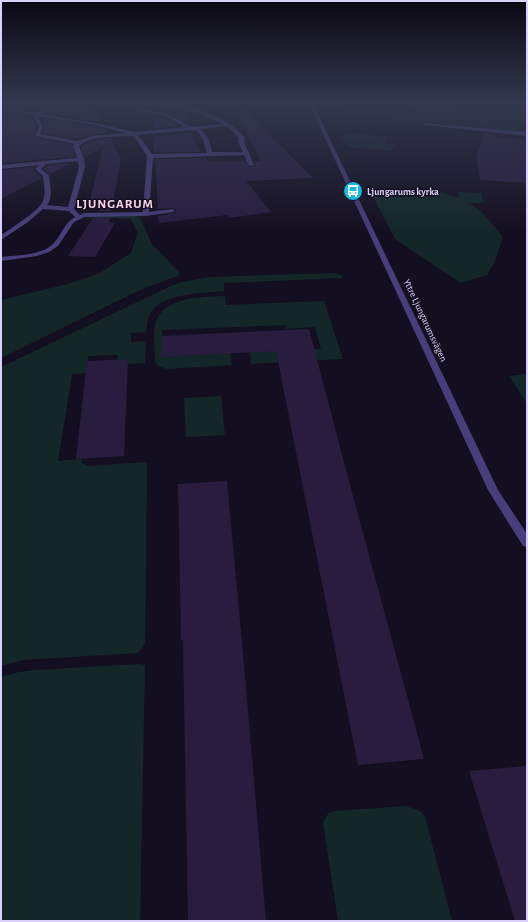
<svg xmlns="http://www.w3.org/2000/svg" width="528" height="922" font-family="'Alegreya Sans',sans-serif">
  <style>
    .green { fill: #132729 }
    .building { fill: #281d3f }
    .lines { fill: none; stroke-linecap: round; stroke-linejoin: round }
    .minor { fill: #473e7b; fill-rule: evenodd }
    .labels { text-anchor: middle; stroke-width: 3; stroke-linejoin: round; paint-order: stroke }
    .far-poi-label { font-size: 10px; font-weight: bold; fill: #dbd2fb; stroke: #140f20; text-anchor: start }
    .far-street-label { font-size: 10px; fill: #dbd2fb; stroke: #140f20 }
    .far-district-label { font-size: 13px; font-weight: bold; letter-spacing: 1px; fill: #fbd4e8; stroke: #140f20 }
  </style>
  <rect width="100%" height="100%" fill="#140f20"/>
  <g class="green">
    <path d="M330,103h189l6,17 -4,11 -127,-11 -45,-6 -19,-9z"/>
    <path d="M347,133l39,4 -2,6 13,2 -6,6 -44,-4 -5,-7z"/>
    <path d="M369,189c37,0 77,-4 109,20 9,7 17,19 25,28l-9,26 -7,12 -26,8 -66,-44z"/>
    <path d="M458,192l23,1 3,10h-15l-9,-4z"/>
    <path d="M133,215l7,3 12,26 28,29 -2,3 -34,12 -143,70v-58l63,-15 34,-11 33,-21 7,-20 -7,-14 -39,-1 -13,2 18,-4z"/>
    <path d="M335,273l7,3 1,2 -119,5v8c-20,2 -64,2 -74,23 -3,6 -3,12 -4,18l-15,1v9l15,-1 -1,22 -17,1v-5l-11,1 1,-5 -30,1 -2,17 -14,1 -14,87 23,-2 1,4 6,3 59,-4 -2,180 -3,6 -5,5 -114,7 -22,6v-299l170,-81 12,-4 27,-5z"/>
    <path d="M225,296l1,9 98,-4 19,58 -92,5 -1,-12 71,-3 -6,-22 -29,2 -1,-4 -123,5v27l68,-4 2,12 -65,4 -9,-3 -3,-4c0,-11 -3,-34 2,-43 11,-23 46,-22 68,-23z"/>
    <path d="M527,374v30l-18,-28z"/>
    <path d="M221,396l4,39 -39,2 -2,-39z"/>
    <path d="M139,664l6,1 -5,256h-139v-244l18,-5 17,-2z"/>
    <path d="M406,806l14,5 5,6 27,104h-114l-15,-99 5,-8 6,-3z"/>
  </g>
  <g class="building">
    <path d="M1,103h91l10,20 -57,-10 6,-4 -3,-3 -14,5 -33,-6z"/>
    <path d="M152,103l34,9 2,9 -2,1 -18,-9 -16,-4z"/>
    <path d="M233,103h5l75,75 -67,3 25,31 -42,6 -2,-3 -68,8 -1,-7 16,-3 2,-3 -4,-2 -14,1 -3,-50 51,-1 3,4 36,-1 4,6 6,-1 -1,-5h7z"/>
    <path d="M407,103h50l-10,21 -18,-2z"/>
    <path d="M1,110l31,6 5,11 -3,10 38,8 3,12 -74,6z"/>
    <path d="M152,115l12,2 14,8 -25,4z"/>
    <path d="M41,118l54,8 10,3 2,4 -15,2 -15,4 -35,-6 2,-7z"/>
    <path d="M191,133l2,8 8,11h-47l-1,-15z"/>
    <path d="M485,133l9,1 4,3 29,3v43l-47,-3 -4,-23z"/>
    <path d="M110,138l11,21 -10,52h-13l2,-3h-12l15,-61 -18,10 -4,-10 9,-6z"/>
    <path d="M72,163l-22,11 -7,-5 4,-4z"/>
    <path d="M35,167l-1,3 8,8 -41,21v-29z"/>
    <path d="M93,218h17l-1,5h6l-20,34 -27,-1z"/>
    <path d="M309,329l37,141 78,289 -66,6 -82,-414 -115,6 1,-21z"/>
    <path d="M128,359l-4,97 -48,3 11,-98z"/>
    <path d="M227,481l17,184 22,256h-78l-5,-281h-2l-3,-156z"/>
    <path d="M527,766v155h-12l-46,-150z"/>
  </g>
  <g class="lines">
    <g class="minor">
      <path d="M153,103c32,0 71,10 92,35l-1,4 10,23 -5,1 -5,-11 -91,3 -4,54 23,-3 2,1v2l-28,4 -61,1 -11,5 -16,24 -9,6 -12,4 -36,5v-4c16,-2 41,-1 53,-14 8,-9 11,-21 21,-26l-6,-6 -26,-2 -15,13 -27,18v-5c9,-6 39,-25 42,-34 3,-8 1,-17 0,-25l-8,-7 4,-4 -38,4v-4l76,-7 -4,-12 2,-2 -40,-8 4,-9 -6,-12 -32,-7v-2l33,7 14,-6 2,2 -10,5 55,9 40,9 50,-5 -20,-11 -36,-7 2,-2 37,7 24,13 31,-3 -22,-10zM38,116l57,9 31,8 -34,3 -15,5 -37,-7 3,-7zM227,126l12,12 -1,4 5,10h-31l-3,-12 -8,-11zM190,130l7,1 6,9 4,13 -55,1 -14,-19zM134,136l13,20 -4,56 -59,1 -4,2 -6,-6 11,-42 -1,-8 -5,-13c11,-11 38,-9 55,-10zM78,161l1,6 -11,40 -21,-2c6,-7 3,-21 2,-30l-8,-6 5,-5z"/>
      <path d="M313,103h4l-1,7 182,380 29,44v13l-4,-1 -35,-56 -176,-380z"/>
      <path d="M423,123l104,9v4l-102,-11z"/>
    </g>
  </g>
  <linearGradient id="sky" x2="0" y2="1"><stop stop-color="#0b0812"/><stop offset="0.44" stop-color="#34374e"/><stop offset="1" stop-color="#34374e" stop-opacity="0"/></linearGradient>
  <rect width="528" height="232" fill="url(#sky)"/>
  <defs>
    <symbol id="bus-disc" viewBox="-11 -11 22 22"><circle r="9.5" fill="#15b8e4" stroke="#140f20"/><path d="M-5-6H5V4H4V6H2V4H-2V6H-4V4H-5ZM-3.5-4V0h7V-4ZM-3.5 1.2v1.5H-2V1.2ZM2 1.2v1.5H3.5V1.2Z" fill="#fff"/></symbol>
  </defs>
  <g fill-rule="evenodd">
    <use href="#bus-disc" x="342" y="180" width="22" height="22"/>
  </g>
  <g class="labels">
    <g class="far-poi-label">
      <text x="367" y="195">Ljungarums kyrka</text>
    </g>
    <g class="far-street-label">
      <text transform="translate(426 320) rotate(65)" y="4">Yttre Ljungarumsvägen</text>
    </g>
    <g class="far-district-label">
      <text x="115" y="208">LJUNGARUM</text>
    </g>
  </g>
  <rect width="528" height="922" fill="none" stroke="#dbd2fb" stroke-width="4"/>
</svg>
